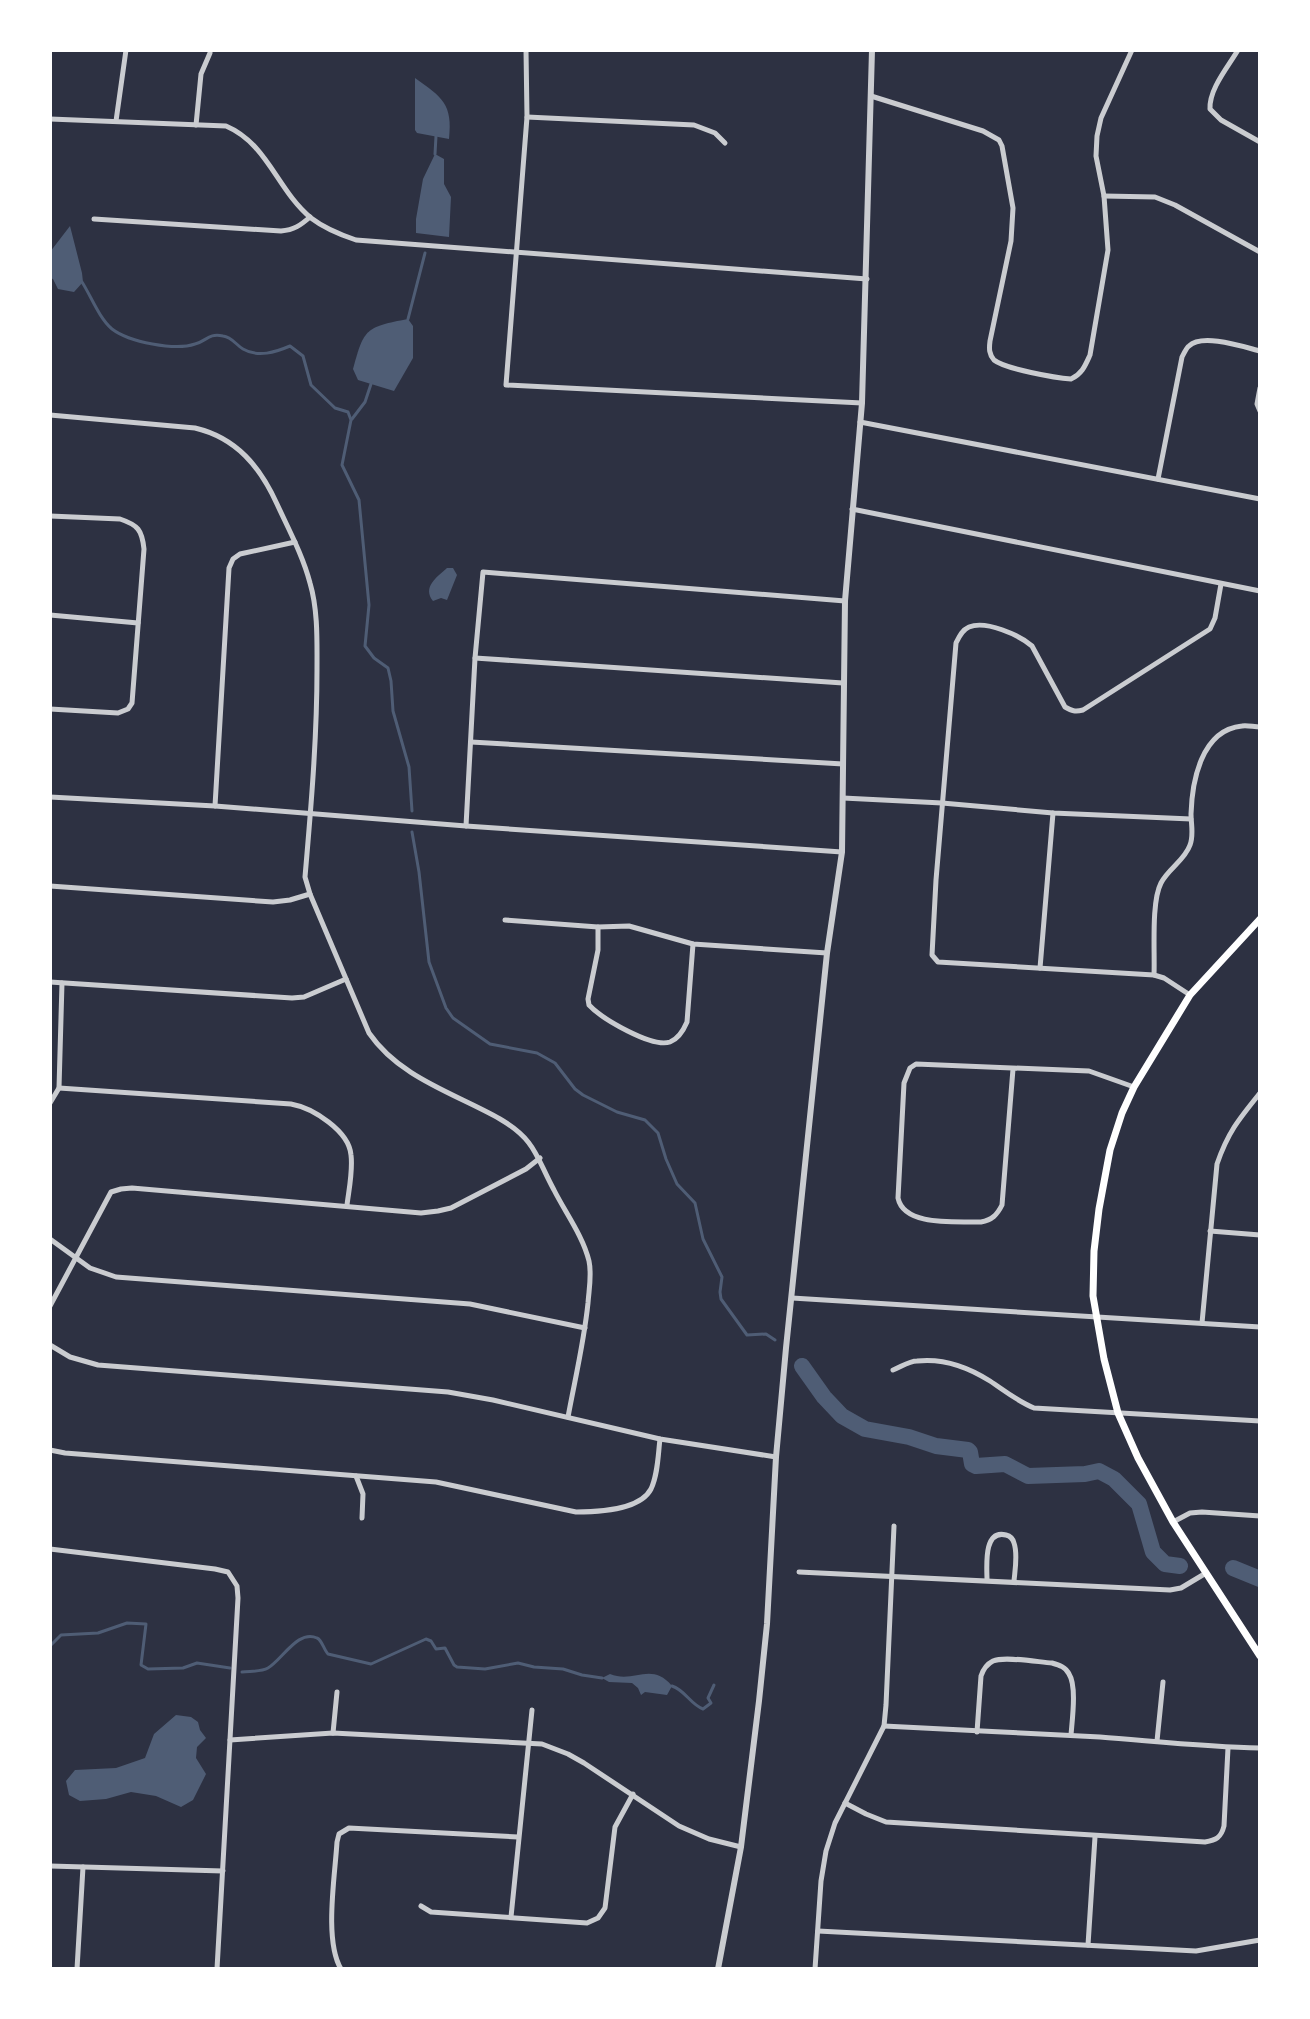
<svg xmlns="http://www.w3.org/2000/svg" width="1310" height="2019" font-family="Helvetica,sans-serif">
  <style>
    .water { fill: #4f5d75 }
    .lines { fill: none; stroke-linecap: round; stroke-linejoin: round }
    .stream { stroke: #4f5d75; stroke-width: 3 }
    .river { stroke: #4f5d75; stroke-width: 16 }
    .minor { stroke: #caccd0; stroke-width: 5 }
    .tertiary { stroke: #caccd0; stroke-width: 6 }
    .secondary { stroke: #fff; stroke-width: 7 }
  </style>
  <rect width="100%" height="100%" fill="#2d3142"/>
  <g class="water">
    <path d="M415,78c27,19 38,26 34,61l-32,-6 -2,-3z"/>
    <path d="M435,154l9,5v25l7,13 -2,40 -33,-4v-14l7,-40z"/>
    <path d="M70,226l12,47 1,9 -9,10 -16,-3 -5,-10 -3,-1v-26z"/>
    <path d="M408,319l5,7v32l-19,33 -36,-11 -5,-11c11,-41 13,-42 55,-50z"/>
    <path d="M447,568h6l4,7 -10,25 -6,-2 -8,3c-11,-14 4,-24 14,-33z"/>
    <path d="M610,1674c24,10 41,-13 62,12l-5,9 -22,-3 -4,3 -3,-7 -6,-5 -23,-1 -7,-4z"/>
    <path d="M176,1715l15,2 7,5 2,8 6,8 -9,9 -1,11 10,16 -13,26 -12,7 -25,-11 -25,-4 -25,7 -26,2 -11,-6 -3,-14 9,-11 41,-2 29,-10 9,-24z"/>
  </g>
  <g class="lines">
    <g class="stream">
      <path d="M435,154l1,-18"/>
      <path d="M82,282c9,14 17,36 30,47 17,13 63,22 83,15 12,-3 13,-11 28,-8 9,1 13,9 20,13 15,9 33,3 47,-3l13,10 8,29 24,23 13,4 3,8 -9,45 17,35 10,105 -4,41 9,12 14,10 3,13 2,30 16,56 3,44"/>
      <path d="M408,319l17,-66"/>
      <path d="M352,419l13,-17 6,-18"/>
      <path d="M412,832l7,40 10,90 17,46 7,10 37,26 47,9 18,10 20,26 8,6 34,17 28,8 13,13 8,26 11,25 18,19 8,36 19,38 -2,15 1,7 26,36 19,-1 9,6"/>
      <path d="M50,1646l11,-11 37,-2 29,-10 19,1 -5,41 7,4 35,-1 14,-5 33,5"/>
      <path d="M242,1672c9,-1 19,0 26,-4 14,-8 30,-39 49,-30 5,2 7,12 11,16l43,10 55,-25 5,2 5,8 9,-1 9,17 3,2 28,2 33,-6 16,4 29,2 19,6 20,3"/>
      <path d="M672,1686c13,4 18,18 31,23l8,-6 -3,-5 6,-13"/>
    </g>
    <g class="river">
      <path d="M802,1366l22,31 18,19 23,13 44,8 27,9 32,4 2,2 2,12 4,2 29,-2 23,12 57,-2 14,-3 15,8 25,25 14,48 12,12 15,2"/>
      <path d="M1233,1568l27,11"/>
    </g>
    <g class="minor">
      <path d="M526,50l1,67 -21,268 356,18"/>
      <path d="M1238,50c-10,17 -29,39 -28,59l11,11 39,22"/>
      <path d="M871,96l112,35 16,9 3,6 11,62 -2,33 -21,100c-1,8 -1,13 4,19 11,9 62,18 77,19 11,-5 14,-13 19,-24l18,-105 -4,-54 -8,-40 1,-20 4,-18 31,-68"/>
      <path d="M527,117l167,8 21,8 10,10"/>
      <path d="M50,119l176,7c42,18 51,64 85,92 13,10 30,17 45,22l511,39"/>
      <path d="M116,121l10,-71"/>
      <path d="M196,125l5,-51 9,-21"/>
      <path d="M1104,196l51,1 20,8 85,47"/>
      <path d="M94,219l187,12c13,-1 20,-6 29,-14"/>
      <path d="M1260,388l-3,16 3,7"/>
      <path d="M50,415l145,13c42,10 65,39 82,76 12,26 26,52 33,79 8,27 7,58 7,86 0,69 -6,139 -12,208l5,17 59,139c31,45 85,60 131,86 36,21 36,38 54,71 11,22 29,46 35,71 3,14 0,28 -1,42 -4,39 -13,76 -20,114"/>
      <path d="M860,422l400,77"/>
      <path d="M1158,479l24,-122c1,-2 5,-10 7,-11 13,-13 55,1 71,5"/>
      <path d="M852,509l408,82"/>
      <path d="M50,516l70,3c18,6 22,11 24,30l-12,154 -4,6 -10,4 -68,-4"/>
      <path d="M50,615l88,8"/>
      <path d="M475,658l368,25"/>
      <path d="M471,742l372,22"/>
      <path d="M50,797l165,9 251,20 376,26"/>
      <path d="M843,798l99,5 111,10 138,6"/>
      <path d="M215,806l14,-238 4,-9 7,-5 55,-12"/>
      <path d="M466,826l9,-168 8,-86 362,29"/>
      <path d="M50,886l223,16 17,-2 20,-6"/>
      <path d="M505,920l93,7 31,-1 64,18 134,9"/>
      <path d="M598,927v23l-10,49 1,6c13,14 63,43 81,37 8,-3 14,-13 17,-20l6,-78"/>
      <path d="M1040,968l13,-155"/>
      <path d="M1154,975c1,-23 -3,-73 7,-92 7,-14 24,-23 29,-38 4,-10 1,-21 1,-31 1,-32 10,-84 51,-88 5,-1 12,1 18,1"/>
      <path d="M50,982l242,16 12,-1 42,-18"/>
      <path d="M1190,995l-26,-17 -10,-3 -216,-13 -6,-7 4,-75 20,-237c3,-6 6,-13 13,-16 17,-7 50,8 63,19l33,61c7,4 10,5 18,3l127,-81 5,-11 6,-34"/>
      <path d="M1013,1069l-11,136c-5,10 -10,15 -21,17 -24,-1 -77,5 -83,-24l6,-115 6,-15 6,-4 173,7 45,16"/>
      <path d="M59,1088l232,16c22,4 58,27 60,51 2,16 -2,34 -4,50"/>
      <path d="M50,1103l9,-15 3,-105"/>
      <path d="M1210,1231l50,4"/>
      <path d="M50,1239l40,29 26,9 354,27 115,24"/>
      <path d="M792,1298l468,29"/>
      <path d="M50,1306l61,-114 10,-3 11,-1 289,25 17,-2 13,-3 75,-39 14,-11"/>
      <path d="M1202,1323l15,-159c11,-32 22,-45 43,-71"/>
      <path d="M50,1345l20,12 28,8 350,27 45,8 167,39 116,18"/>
      <path d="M893,1370c8,-3 16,-9 24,-9 26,-3 51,6 73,20 15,10 27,20 44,27l226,13"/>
      <path d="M50,1450l15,3 371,29 140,30c21,0 64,-2 75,-23 7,-15 7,-34 9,-50"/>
      <path d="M356,1476l7,18 -1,24"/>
      <path d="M1173,1522l17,-9 12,-1 58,4"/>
      <path d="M50,1549l165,20 13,3 9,14 1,12 -21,371"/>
      <path d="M799,1572l371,18 11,-2 25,-15"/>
      <path d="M987,1580c0,-13 -4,-51 19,-45 4,1 7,4 8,8 4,11 1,27 0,38"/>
      <path d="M884,1726c72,4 144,7 216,11 53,4 106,10 160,11"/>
      <path d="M977,1732l4,-56c2,-6 6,-12 12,-15 11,-5 45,1 59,2 7,2 14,4 17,11 8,12 3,47 2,61"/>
      <path d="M333,1733l4,-41"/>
      <path d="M230,1740l103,-7 209,11 26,10 16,9 95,63 30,13 32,8"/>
      <path d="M1157,1741l6,-59"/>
      <path d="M845,1803l21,11 20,8 319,20c11,-2 16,-4 19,-16l4,-78"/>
      <path d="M50,1866l173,5"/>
      <path d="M421,1906l10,6 156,11 11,-5 7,-10 10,-81 18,-33"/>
      <path d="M511,1917l21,-207"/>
      <path d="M818,1931l378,20 64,-11"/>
      <path d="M1088,1945l7,-108"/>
      <path d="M77,1969l6,-102"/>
      <path d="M341,1969c-17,-28 -6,-93 -4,-127l2,-8 10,-6 169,9"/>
      <path d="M815,1969l6,-88 5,-30 9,-28 49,-97 2,-21 8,-179"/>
    </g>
    <path class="tertiary" d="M718,1969l23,-122 18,-146 8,-77 9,-167 10,-109 41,-395 15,-101 3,-251 17,-198 10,-353"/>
    <path class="secondary" d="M1260,919l-70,76 -56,92 -12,26 -12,37 -11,59 -5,42 -1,45 11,63 14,54 20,45 35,64 87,134"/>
  </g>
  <rect width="1310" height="2019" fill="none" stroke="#ffffff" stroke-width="104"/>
</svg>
